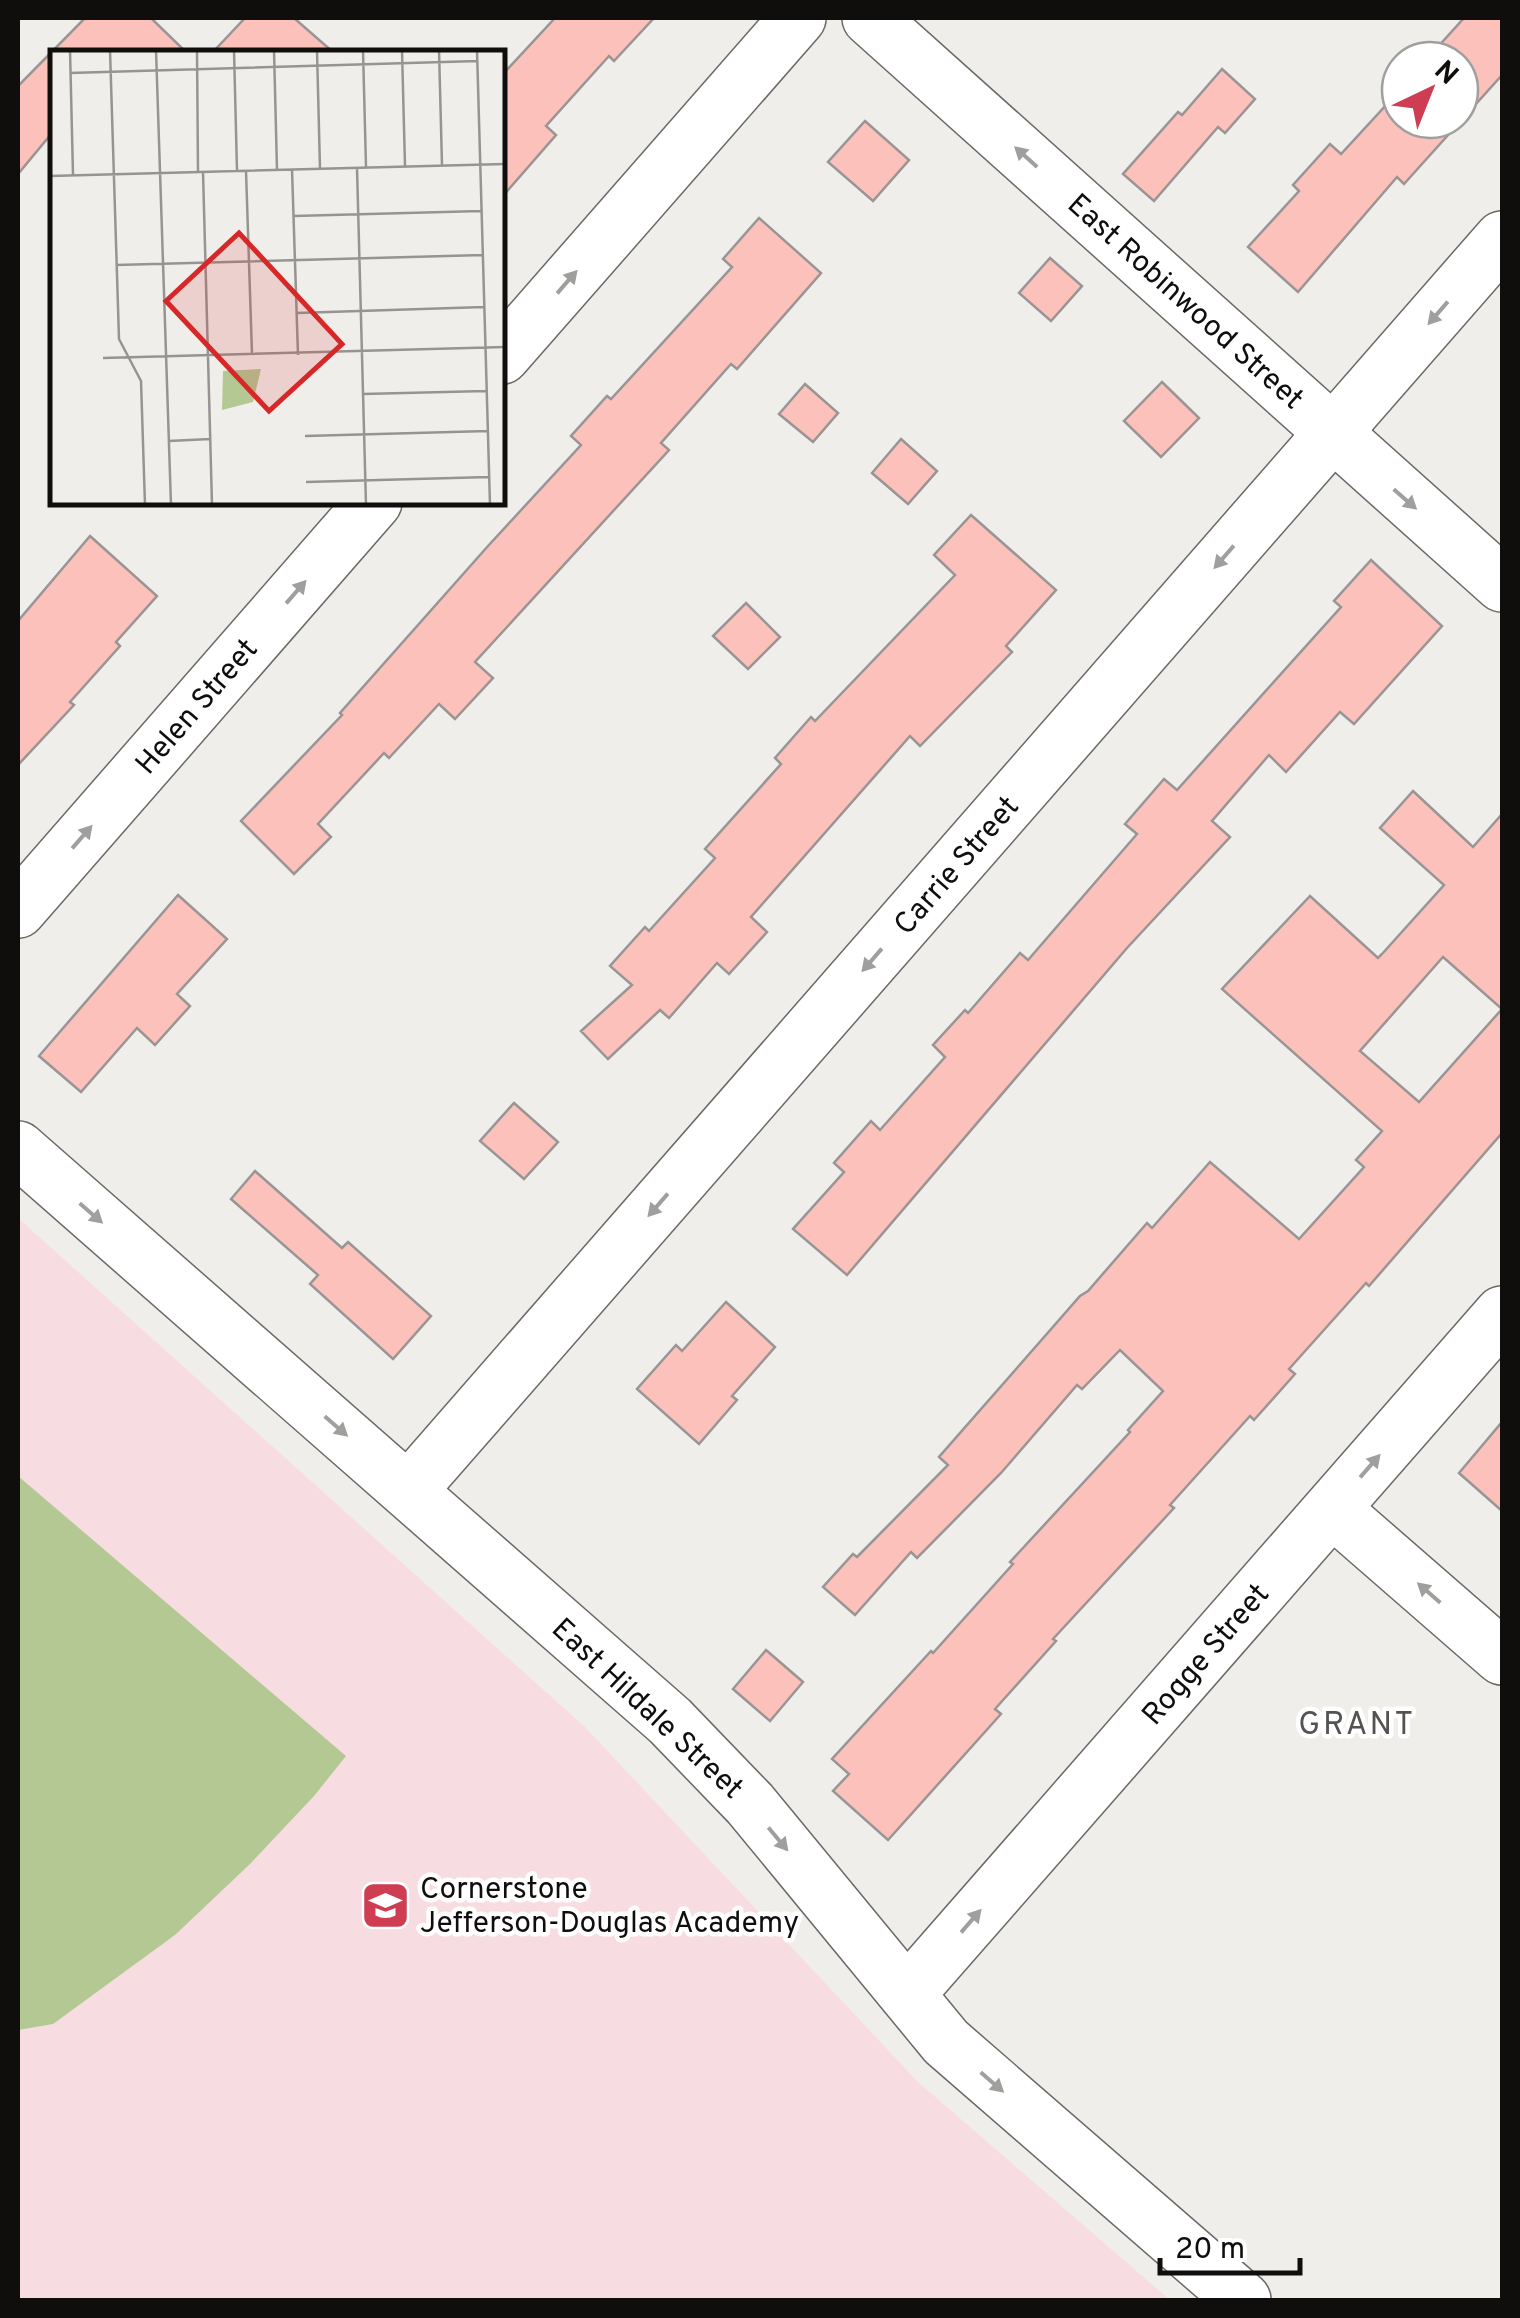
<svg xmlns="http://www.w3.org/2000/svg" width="1520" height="2318" font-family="Overpass,sans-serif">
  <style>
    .education { fill: #f7dde1 }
    .green { fill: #b3c892 }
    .building { fill: #fcc1ba; stroke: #999595; stroke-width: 2.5; fill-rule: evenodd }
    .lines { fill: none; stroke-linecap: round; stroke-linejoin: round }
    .street-casing { stroke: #6b6967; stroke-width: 58 }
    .street { stroke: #fff; stroke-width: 55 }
    .oneway { fill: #9f9f9e }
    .labels { text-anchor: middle; stroke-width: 9; stroke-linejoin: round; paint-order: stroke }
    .street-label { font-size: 30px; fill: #0f0e0d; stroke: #fff }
    .poi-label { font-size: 30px; fill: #0f0e0d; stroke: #fff; text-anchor: start }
    .neighbourhood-label { font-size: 32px; letter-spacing: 2.5px; fill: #555351; stroke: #fff }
    .inset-road { fill: none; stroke: #969492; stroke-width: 2.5 }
    .view { fill: #d62828; fill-opacity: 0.15; stroke: #d62828; stroke-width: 5 }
    .inset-edge { fill: none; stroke: #0f0e0d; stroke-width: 5 }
  </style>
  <rect width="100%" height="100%" fill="#f0eeeb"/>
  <path class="education" d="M18,1218l567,509 333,355 252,218h-1152z"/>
  <path class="green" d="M18,1476l328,280 -32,40 -64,68 -75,71 -122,89 -35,6z"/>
  <g class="building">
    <path d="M85,18h66l35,34h-134v81l-34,41v-88z"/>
    <path d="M245,18h49l39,34h-120z"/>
    <path d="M555,18h99l-40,43 -5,-5 -63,70 10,9 -54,62v-122z"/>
    <path d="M1464,18h38v57l-98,109 -7,-7 -99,115 -50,-45 51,-56 -6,-6 37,-41 11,10 59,-64v30h60v-60h-34z"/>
    <path d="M1222,69l33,30 -30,34 -7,-6 -64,74 -31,-27 55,-62 4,3z"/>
    <path d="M865,121l44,39 -36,41 -45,-39z"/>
    <path d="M759,218l62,55 -84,96 -6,-5 -70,79 8,7 -194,212 18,16 -38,41 -16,-15 -50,54 -5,-5 -66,71 13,13 -37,37 -53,-53 101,-106 -2,-2 148,-167 93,-101 -10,-9 36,-40 4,3 121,-132 -9,-8z"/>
    <path d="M1050,258l32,28 -31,35 -32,-28z"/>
    <path d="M1162,382l37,36 -38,39 -37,-36z"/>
    <path d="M805,384l33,29 -25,29 -34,-28z"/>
    <path d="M901,439l36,32 -29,33 -36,-31z"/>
    <path d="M971,515l85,75 -50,56 6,6 -92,94 -10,-10 -159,181 16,15 -38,42 -12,-11 -48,55 -9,-8 -52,49 -27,-28 51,-46 -22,-19 35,-39 4,4 66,-73 -10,-9 76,-85 -6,-6 36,-41 4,4 140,-146 -21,-20z"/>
    <path d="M90,536l67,60 -41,46 4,4 -50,56 4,3 -56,60v-144z"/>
    <path d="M1371,560l71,66 -88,98 -14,-12 -54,60 -17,-17 -57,66 18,16 -103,111 -280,327 -54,-46 51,-57 -10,-9 37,-42 9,9 65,-73 -12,-12 32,-35 3,3 52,-60 8,7 109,-126 -12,-10 39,-45 13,11 164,-183 -7,-6z"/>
    <path d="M746,603l34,34 -32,32 -35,-33z"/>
    <path d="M1413,791l60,56 29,-33v319l-133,153 -3,-3 -77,86 6,5 -41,46 -4,-4 -80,89 4,3 -121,131 3,2 -61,68 6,5 -113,126 -55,-49 16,-17 -17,-15 99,-108 2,2 80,-89 -3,-2 120,-130 -2,-2 35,-39 -43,-41 -38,39 -5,-4 -76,88 -84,85 -6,-6 -56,63 -32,-28 30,-33 4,3 91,-92 -9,-8 141,-161 8,-5 59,-68 5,5 58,-66 89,77 65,-72 -8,-7 26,-29 -160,-142 88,-93 68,62 4,-4 62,-69 -64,-57zM1443,957l59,52 -83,93 -59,-51z"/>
    <path d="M178,895l49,44 -50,55 13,12 -35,39 -18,-17 -56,64 -42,-36z"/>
    <path d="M514,1103l44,39 -34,37 -44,-38z"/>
    <path d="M255,1171l87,77 6,-6 83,74 -38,43 -83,-75 8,-9 -87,-76z"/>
    <path d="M726,1302l49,45 -43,49 5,4 -38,44 -62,-55 39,-44 6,6z"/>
    <path d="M1502,1422v89l-43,-38z"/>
    <path d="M766,1650l37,32 -33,39 -37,-32z"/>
  </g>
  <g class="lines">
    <defs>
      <g id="street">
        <path d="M870,18l632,566"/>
        <path d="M502,356l296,-338"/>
        <path d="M18,910l356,-408"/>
        <path d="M18,1149l652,572 80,83 196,238 297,258"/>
        <path d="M409,1490l1093,-1251"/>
        <path d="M1332,1509l170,148"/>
        <path d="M907,1994l595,-680"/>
      </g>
    </defs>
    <use href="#street" class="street-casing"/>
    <use href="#street" class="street"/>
  </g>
  <defs><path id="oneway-solid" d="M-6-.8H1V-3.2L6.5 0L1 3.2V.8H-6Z" transform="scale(2.5)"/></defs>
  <g class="oneway">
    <use href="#oneway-solid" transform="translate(1026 157) rotate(-138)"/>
    <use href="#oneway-solid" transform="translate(567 282) rotate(-49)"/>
    <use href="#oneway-solid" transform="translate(1438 313) rotate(131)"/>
    <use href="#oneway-solid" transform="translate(1405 499) rotate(41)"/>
    <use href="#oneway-solid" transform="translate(1224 557) rotate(131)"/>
    <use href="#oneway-solid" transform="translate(296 592) rotate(-49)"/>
    <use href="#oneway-solid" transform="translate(82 837) rotate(-49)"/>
    <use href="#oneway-solid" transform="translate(872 960) rotate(131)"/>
    <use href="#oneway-solid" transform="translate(658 1205) rotate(131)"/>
    <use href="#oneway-solid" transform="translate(91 1213) rotate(41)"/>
    <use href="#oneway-solid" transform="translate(336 1426) rotate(41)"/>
    <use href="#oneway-solid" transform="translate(1370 1466) rotate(-49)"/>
    <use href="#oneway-solid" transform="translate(1429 1593) rotate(-139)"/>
    <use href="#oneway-solid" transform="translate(778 1839) rotate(50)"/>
    <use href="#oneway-solid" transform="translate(971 1921) rotate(-49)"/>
    <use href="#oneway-solid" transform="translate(992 2082) rotate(41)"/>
  </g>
  <defs>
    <symbol id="school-square" viewBox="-11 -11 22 22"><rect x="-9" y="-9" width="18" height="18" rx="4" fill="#ce3d51" stroke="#fff"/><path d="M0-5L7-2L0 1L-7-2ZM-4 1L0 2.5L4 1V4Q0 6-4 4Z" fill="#fff"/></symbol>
  </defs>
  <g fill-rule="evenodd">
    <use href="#school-square" x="358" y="1878" width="55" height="55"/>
  </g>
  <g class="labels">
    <g class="street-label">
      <text transform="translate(1186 301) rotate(42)" y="10">East Robinwood Street</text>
      <text transform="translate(196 706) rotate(-49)" y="10">Helen Street</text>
      <text transform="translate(956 865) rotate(-49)" y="10">Carrie Street</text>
      <text transform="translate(1205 1654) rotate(-49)" y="10">Rogge Street</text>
      <text transform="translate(648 1708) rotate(43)" y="10">East Hildale Street</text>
    </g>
    <g class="poi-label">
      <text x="420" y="1898">Cornerstone<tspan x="420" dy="34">Jefferson-Douglas Academy</tspan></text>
    </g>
    <g class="neighbourhood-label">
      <text x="1357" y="1734">GRANT</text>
    </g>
  </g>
  <g transform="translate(50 50)">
    <rect width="455" height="455" fill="#f0eeeb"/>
    <path d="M211,319l-8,33 -31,8 1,-39z" fill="#b3c892"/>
    <path class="inset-road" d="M20,0l3,125M60,0l9,289 22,42 4,124M106,0l15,455M147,0l1,122M184,0l3,121M224,0l3,120M267,0l3,119M313,0l3,117M352,0l3,116M389,0l3,115M427,0l13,455M20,23l408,-12M307,118l9,337M242,119l6,186M196,121l6,183M153,122l9,333M0,126l455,-12M244,166l187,-5M66,215l367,-10M247,263l187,-6M53,308l402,-11M313,344l123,-3M255,386l183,-5M119,391l41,-2M256,432l183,-5"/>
    <path class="view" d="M189,183l103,111 -73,67 -103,-110z"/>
    <rect width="455" height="455" class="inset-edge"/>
  </g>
  <rect width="1520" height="2318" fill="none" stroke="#0f0e0d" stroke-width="40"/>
  <g transform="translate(1430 90) rotate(43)"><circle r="48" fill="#ffffff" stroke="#9f9f9e" stroke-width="2.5"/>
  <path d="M0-8L18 38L0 25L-18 38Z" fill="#ce3d51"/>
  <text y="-15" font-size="28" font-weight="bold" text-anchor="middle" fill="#0f0e0d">N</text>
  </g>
  <path d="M1160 2258v15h140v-15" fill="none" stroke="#0f0e0d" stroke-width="5"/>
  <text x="1175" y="2258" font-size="30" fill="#0f0e0d" stroke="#ffffff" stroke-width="8" paint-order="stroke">20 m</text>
</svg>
